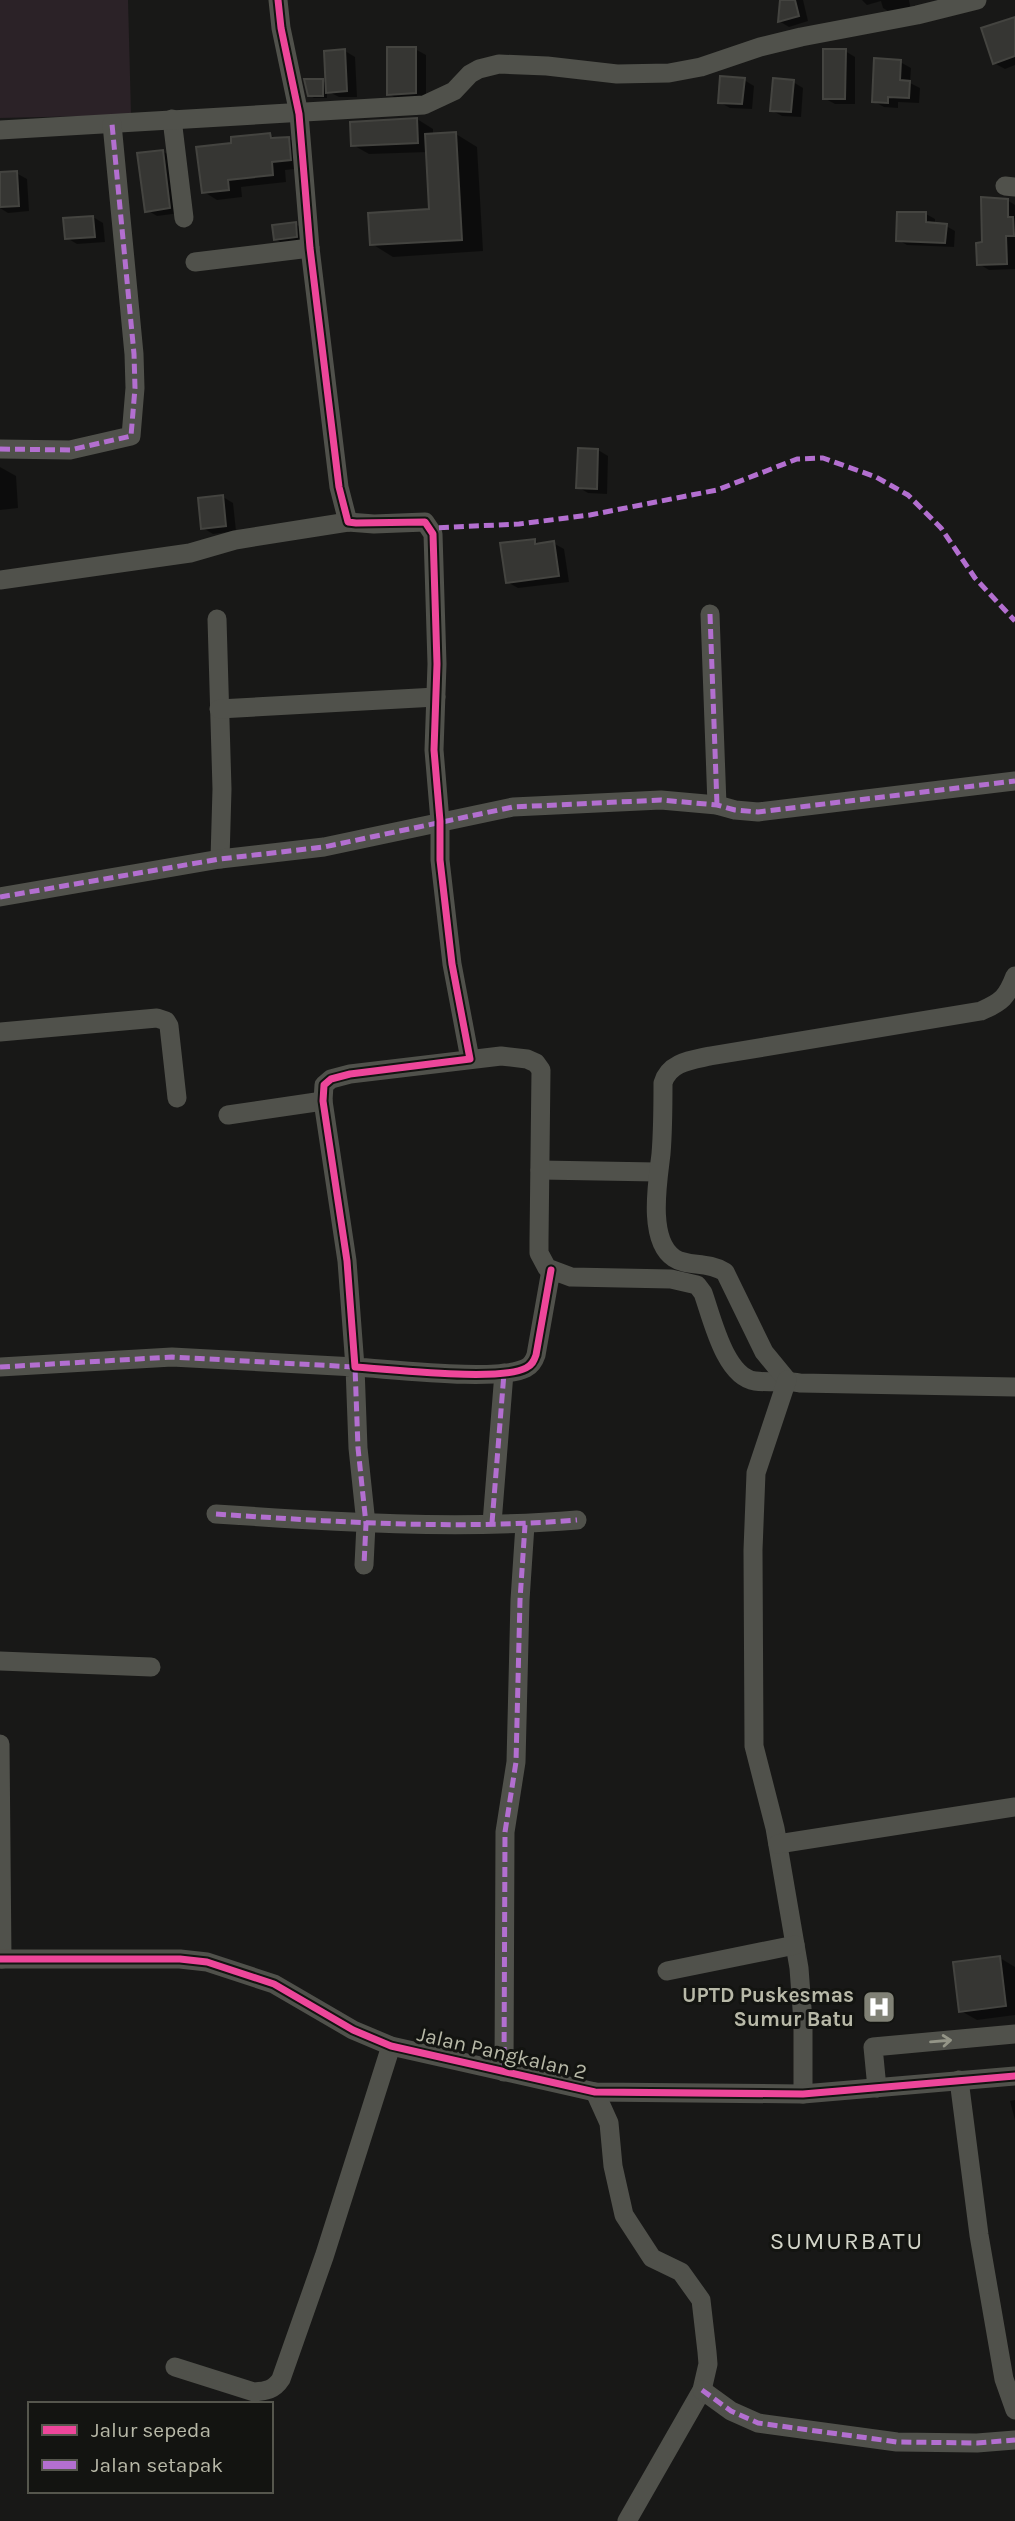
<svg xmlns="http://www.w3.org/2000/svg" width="1015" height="2521" font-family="Karla,sans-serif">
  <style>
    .green { fill: #2b2227 }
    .shadow { fill: #0007 }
    .building { fill: #363633; stroke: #444440; stroke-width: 2 }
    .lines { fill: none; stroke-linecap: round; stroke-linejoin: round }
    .minor { stroke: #50514b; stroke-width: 19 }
    .quiet { stroke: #b36fd0; stroke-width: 5; stroke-dasharray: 10 5; stroke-linecap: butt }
    .cycleway-casing { stroke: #131411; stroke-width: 11 }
    .cycleway { stroke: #ed469a; stroke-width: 7 }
    .oneway { stroke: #949587 }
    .labels { text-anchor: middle; stroke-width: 6; stroke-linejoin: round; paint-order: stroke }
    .poi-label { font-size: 21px; font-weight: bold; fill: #b8b9a8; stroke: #131411; text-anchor: end }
    .street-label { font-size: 21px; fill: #b8b9a8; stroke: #131411 }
    .quarter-label { font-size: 24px; letter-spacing: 2px; fill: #d3d5c9; stroke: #131411 }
  </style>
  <rect width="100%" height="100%" fill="#181817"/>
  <path class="green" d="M0,0h128l3,115 -131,3z"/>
  <g class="shadow">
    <path d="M781,0h22l5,21 -19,6 -10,-6z"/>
    <path d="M862,0h47l2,11 -18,3 -10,-6 -2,-7 -14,4z"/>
    <path d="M1015,24v41l-10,4 -11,-6z"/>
    <path d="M415,49l11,6v43l-27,2 -10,-6z"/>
    <path d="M345,51l10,6 2,40h-18l-12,-6v7h-13l-5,-3 14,-14 5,3z"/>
    <path d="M845,51l10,6v47h-20l-11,-6z"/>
    <path d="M900,62l11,6 -1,15 10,5 -1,15 -21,-1v6l-14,-1 -11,-6z"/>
    <path d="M744,80l10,6 -2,23 -22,-1 -11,-6z"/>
    <path d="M793,82l10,6 -2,29 -19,-1 -11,-6z"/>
    <path d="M417,119l16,10v7l23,-2 21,13 6,104 -90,6 -21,-13 59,-34 -3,-58 -59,2 -16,-9z"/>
    <path d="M270,135l8,4 10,-1 14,8 2,22 -19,2 1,12 -45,5 1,10 -25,3 -13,-8 29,-48z"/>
    <path d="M162,151l11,6 7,56 -23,3 -10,-6z"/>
    <path d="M16,173l11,6 2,32 -21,2 -8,-5v-34z"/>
    <path d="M1007,200l8,5v64l-26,1 -10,-6 5,-20z"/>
    <path d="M926,214l9,5v6l11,1 9,5 -1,16 -47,-2 -9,-5z"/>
    <path d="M93,217l10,6 2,19 -28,2 -10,-6z"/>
    <path d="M295,224l11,6 1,12 -21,3 -11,-6z"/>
    <path d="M598,450l10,6 -1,38 -19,-1 -10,-6z"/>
    <path d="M0,467l16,9 2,32 -18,2z"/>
    <path d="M223,497l10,6 3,28 -23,3 -10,-6z"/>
    <path d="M534,540l8,5 11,-2 11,6 5,33 -51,6 -11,-6z"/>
    <path d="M1000,1958l15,9v48l-38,5 -16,-9z"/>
    <path d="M1015,2100v20l-5,-19z"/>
  </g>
  <g class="building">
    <path d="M780,0h15l4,16 -21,6z"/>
    <path d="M1015,17v39l-22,8 -12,-36z"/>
    <path d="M387,47h29v46l-29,2z"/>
    <path d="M345,49l2,42 -21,2 -2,-42z"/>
    <path d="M823,49h23l-1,50h-22z"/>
    <path d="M874,58l27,2 -1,20 10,1 -1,17 -21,-1v6l-16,-1z"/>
    <path d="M720,76l25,2 -3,26 -24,-1z"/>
    <path d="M773,78l21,2 -3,32 -21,-1z"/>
    <path d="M304,79h19v17h-15z"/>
    <path d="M417,118l1,25 -67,3 -1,-24z"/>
    <path d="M456,132l6,108 -92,5 -2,-32 61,-4 -4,-75z"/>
    <path d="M270,133l1,5 18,-1 2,23 -19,2 1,13 -45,5 1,10 -27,3 -6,-46 35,-4v-6z"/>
    <path d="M163,150l7,58 -25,4 -8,-59z"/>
    <path d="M17,171l2,35 -19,1v-35z"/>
    <path d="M981,197l27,2v18h5l1,19h-8l1,28 -30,1 -1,-22 6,-1z"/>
    <path d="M897,212h29v10l21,2 -2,19 -49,-2z"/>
    <path d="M93,216l2,21 -30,2 -2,-21z"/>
    <path d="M296,222l1,15 -23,3 -2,-15z"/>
    <path d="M578,448l20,1 -1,40 -21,-1z"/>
    <path d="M223,495l3,31 -25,3 -3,-31z"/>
    <path d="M535,539v5l19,-3 5,35 -53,7 -6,-40z"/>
    <path d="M1000,1956l6,50 -47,6 -6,-50z"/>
  </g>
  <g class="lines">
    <g class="minor">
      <path d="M278,0l3,28 18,86 11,134 29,239 9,35"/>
      <path d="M172,119l12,99"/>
      <path d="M0,130l424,-25 30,-14 16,-17 9,-5 20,-5 48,2 70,8 52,-1 32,-6 59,-20 41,-10 116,-22 60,-15"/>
      <path d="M1005,186l10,1"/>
      <path d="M195,262l115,-14"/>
      <path d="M0,449l70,1 61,-14 4,-48 -1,-34 -22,-230"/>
      <path d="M0,580l190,-27 45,-13 113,-18 26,2 51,-2 8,12 4,130 -3,86 6,71v39l12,104 18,95"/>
      <path d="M710,614l7,191"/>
      <path d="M217,619l5,170 -2,70"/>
      <path d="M219,709l217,-12"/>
      <path d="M0,897l220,-38 104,-12 189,-40 148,-7 56,5 18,5 23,2 257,-31"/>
      <path d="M0,1032l157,-14 9,3 3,5 8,72"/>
      <path d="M228,1115l95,-14"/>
      <path d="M540,1170l117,2"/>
      <path d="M551,1270l-15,85c-2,6 -4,10 -10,13 -27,14 -135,1 -171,-1l-8,-106 -24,-160 1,-16 7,-6 19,-5 151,-18 26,3 9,4 5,7 -2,171v12l8,15 24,9 100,2 26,6 6,8c9,25 22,84 52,88 15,2 30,-1 45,2l215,4"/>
      <path d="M0,1367l172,-10 183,10 3,81 8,76 -2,41"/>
      <path d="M787,1380l-23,-28 -39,-80c-18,-11 -38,-5 -51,-14 -27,-18 -16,-78 -13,-104 2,-24 2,-48 2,-71 6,-21 29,-23 47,-27l271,-45c21,-9 26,-14 34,-35"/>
      <path d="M787,1380l-31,93 -3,77 1,196 21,82 24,140 4,54v72"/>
      <path d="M216,1514c120,8 240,16 361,6"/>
      <path d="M492,1523l12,-150"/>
      <path d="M0,1661l151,6"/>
      <path d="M0,1744l2,215"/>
      <path d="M778,1844l237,-37"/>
      <path d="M0,1959h180l27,3 67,22 79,46 38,16 204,46 208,2 212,-18"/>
      <path d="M667,1971l128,-26"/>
      <path d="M504,2072l1,-240 11,-70 4,-162 5,-75"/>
      <path d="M959,2080l20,155 25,144 11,31"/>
      <path d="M877,2088l-4,-41 142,-13"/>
      <path d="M595,2092l14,31 4,43 11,49 28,43 29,14 20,28 6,52 1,12 -6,26 -75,131"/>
      <path d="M175,2367l79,25c12,-1 20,-2 27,-13l43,-122 67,-211"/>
      <path d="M702,2390l29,21 27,12 139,19 80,1 38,-3"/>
    </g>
    <g class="quiet">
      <path d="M0,449l70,1 61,-14 4,-48 -1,-34 -22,-230"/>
      <path d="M426,523l5,5 88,-4 71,-9 127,-25 80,-31 26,-1 53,19 32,18 33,33 34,50 40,43"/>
      <path d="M710,614l7,191"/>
      <path d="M0,897l220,-38 104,-12 189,-40 148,-7 56,5 18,5 23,2 257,-31"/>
      <path d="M0,1367l172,-10 183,10 3,81 8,76 -2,41"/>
      <path d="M216,1514c120,8 240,16 361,6"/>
      <path d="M492,1523l12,-150"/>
      <path d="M504,2072l1,-240 11,-70 4,-162 5,-75"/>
      <path d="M702,2390l29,21 27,12 139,19 80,1 38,-3"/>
    </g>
    <defs>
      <g id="cycleway">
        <path d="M278,0l3,28 18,86 11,134 29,239 9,35 8,1 69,-1 8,12 4,130 -3,86 6,71v39l12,104 18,95 -120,15 -19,5 -7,6 -1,16 24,160 8,106c36,2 144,15 171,1 6,-3 8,-7 10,-13l15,-85"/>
        <path d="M0,1959h180l27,3 67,22 79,46 38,16 204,46 208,2 212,-18"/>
      </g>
    </defs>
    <use href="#cycleway" class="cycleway-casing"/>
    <use href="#cycleway" class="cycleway"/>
  </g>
  <defs><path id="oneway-shaft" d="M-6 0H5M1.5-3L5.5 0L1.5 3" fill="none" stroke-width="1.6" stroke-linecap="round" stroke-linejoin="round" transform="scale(1.75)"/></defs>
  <use class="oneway" href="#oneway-shaft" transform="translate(941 2041) rotate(-5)"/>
  <defs>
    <symbol id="hospital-square" viewBox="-11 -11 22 22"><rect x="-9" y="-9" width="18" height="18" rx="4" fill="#808175" stroke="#131411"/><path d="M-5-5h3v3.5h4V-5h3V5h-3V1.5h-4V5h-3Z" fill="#fff"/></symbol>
  </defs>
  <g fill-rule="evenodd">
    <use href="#hospital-square" x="860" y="1988" width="38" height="38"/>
  </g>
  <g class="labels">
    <g class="poi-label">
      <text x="854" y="2002">UPTD Puskesmas<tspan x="854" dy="24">Sumur Batu</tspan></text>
    </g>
    <g class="street-label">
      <text transform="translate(502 2053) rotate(13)" y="7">Jalan Pangkalan 2</text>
    </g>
    <g class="quarter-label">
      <text x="847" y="2249">SUMURBATU</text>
    </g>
  </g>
  <rect x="28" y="2402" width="245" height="91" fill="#131411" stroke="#55564d" stroke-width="2"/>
  <rect x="42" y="2425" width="35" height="10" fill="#ed469a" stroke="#55564d" stroke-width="2"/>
  <text x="91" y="2437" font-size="21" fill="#b8b9a8">Jalur sepeda</text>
  <rect x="42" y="2460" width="35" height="10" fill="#b36fd0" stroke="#55564d" stroke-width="2"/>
  <text x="91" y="2472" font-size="21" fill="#b8b9a8">Jalan setapak</text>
</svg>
